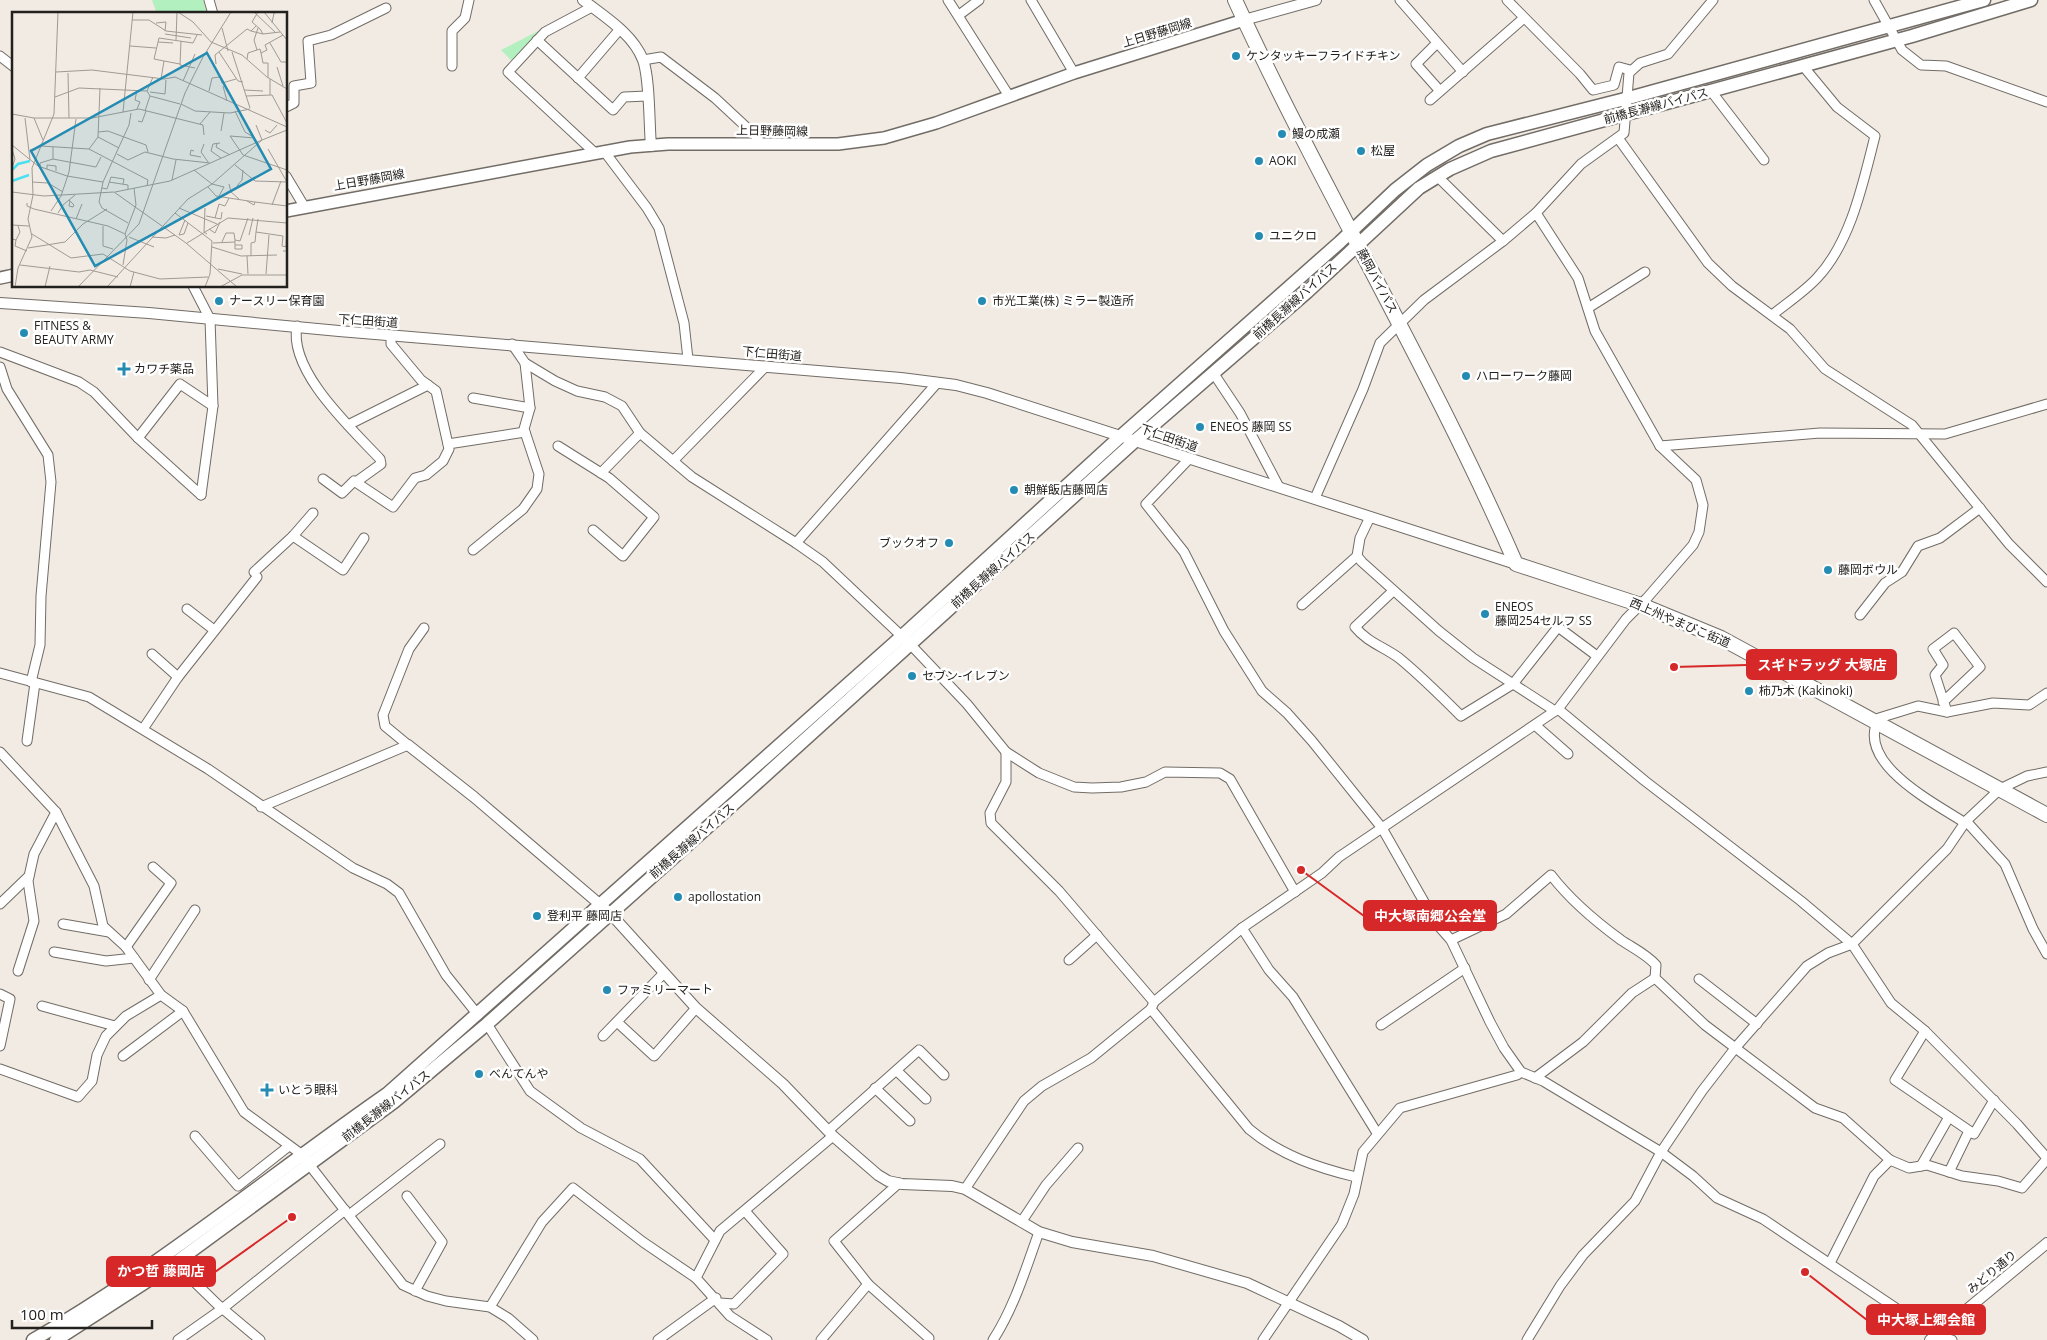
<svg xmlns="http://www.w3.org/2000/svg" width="2047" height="1340" font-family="'Open Sans','Noto Sans JP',sans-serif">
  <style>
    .green { fill: #b2f0bf }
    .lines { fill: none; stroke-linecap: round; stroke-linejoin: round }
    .minor-casing { stroke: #726c66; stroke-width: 11 }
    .tertiary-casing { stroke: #726c66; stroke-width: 12 }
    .secondary-casing { stroke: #726c66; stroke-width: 14 }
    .primary-casing { stroke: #726c66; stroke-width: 15 }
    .trunk-casing { stroke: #726c66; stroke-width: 16 }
    .minor { stroke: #fff; stroke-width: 9 }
    .tertiary { stroke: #fff; stroke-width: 10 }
    .secondary { stroke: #fff; stroke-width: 11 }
    .primary { stroke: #fff; stroke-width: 12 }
    .trunk { stroke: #fff; stroke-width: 14 }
    .poi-dot { fill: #248bb3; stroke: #fff; stroke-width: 2 }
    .labels { text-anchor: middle; stroke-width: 5; stroke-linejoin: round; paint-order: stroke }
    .street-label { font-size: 12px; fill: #23211e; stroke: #fff }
    .poi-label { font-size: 12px; fill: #23211e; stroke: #fff; text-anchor: start }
    .inset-river { fill: none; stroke: #4ce0f0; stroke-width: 2.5 }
    .inset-road { fill: none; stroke: #9f9a94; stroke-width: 1 }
    .view { fill: #248bb3; fill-opacity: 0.15; stroke: #248bb3; stroke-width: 2.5 }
    .inset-edge { fill: none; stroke: #23211e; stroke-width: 2.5 }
    .leader { fill: none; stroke: #d62828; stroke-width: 2 }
    .callout-dot { fill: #d62828; stroke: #fff; stroke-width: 2 }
    .callout { fill: #d62828; stroke: #d62828; stroke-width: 2 }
    .callout-label { font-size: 14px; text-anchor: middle; font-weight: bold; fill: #fff }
  </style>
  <rect width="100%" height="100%" fill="#f1ebe3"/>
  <g class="green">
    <path d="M152,0h51l4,14h-50z"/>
    <path d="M540,30l-28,31 -11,-11z"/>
  </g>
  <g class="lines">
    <defs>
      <g id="minor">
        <path d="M209,0l4,14"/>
        <path d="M948,0l61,96"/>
        <path d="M1031,0l43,73"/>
        <path d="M1400,0l63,72"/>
        <path d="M1507,0l73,74 13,16 21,-5 5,-18 11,3"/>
        <path d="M1874,0l28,50 19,15 25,1 101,36"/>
        <path d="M592,7l-47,25 -37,40 87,81"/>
        <path d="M959,15l20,-15"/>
        <path d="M537,40l76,70 11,-13 23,-1"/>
        <path d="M1437,43l-21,21 24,27"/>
        <path d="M0,56l14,11"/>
        <path d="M643,60l18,-3 54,41 43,40 1,6"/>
        <path d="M452,66v-35l13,-13 4,-18"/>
        <path d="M578,78l42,-49"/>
        <path d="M1711,91l53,69"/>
        <path d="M1430,100l94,-82"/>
        <path d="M286,107l8,-4v-17l17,-3 -3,-42 23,-6 55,-27"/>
        <path d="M1618,138l90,125 24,23 58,43 35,40 87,56 97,119 38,38"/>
        <path d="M604,151l43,57 12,20 25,95 4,36"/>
        <path d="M286,176l18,30"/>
        <path d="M1437,176l66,65"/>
        <path d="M193,286l17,33 3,87 -12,89"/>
        <path d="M1588,308l57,-36"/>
        <path d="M1772,315c15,-12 32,-23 45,-37 34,-36 46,-95 58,-142l-38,-29 -34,-41"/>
        <path d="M297,326c-9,45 55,103 83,133l1,5 -25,18"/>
        <path d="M512,344l13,19 30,18 22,10 28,6 17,9 18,27 52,44 104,66 27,19 87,82 57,60 39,48 33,21 35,14 18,1 29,-1 25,-5 19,-10 55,1 10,6 65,113"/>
        <path d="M0,352l79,30 15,10 44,46 63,57"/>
        <path d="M0,367l7,22 41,66 3,27 -10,114 -1,49 -9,37"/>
        <path d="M1214,374l26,39 39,74"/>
        <path d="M473,398l57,10"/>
        <path d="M348,425l80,-40"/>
        <path d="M138,438l42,-54 33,22"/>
        <path d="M448,444l77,-12"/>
        <path d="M558,446l51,32 45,39 -31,39 -30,-26"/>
        <path d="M1660,446l160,-13 125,1 102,-30"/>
        <path d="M1189,459l-43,45 38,48 40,79 38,60 25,22 25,28 70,87 54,95 15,17 39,82 14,26 17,24 22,9 118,71 32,24 24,22 46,21 173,116 16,5"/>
        <path d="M673,461l93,-95"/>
        <path d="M601,473l39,-40"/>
        <path d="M323,479l19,14 12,-12 39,26 22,-29 11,-3 17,-14 6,-12 -13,-58 -15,-11 -30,-36v-9"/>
        <path d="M1315,498l48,-109 17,-46 44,-43 79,-59 33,-28 45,-49 43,-31 5,-60 11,-10 28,-9 45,-54"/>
        <path d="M1370,517l-10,21 -3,18 5,6 77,69 34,27 82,53"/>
        <path d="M293,536l50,34 21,-32"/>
        <path d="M796,543l141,-160"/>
        <path d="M473,550l50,-41 14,-20 2,-15 -15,-45 6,-21 -5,-45"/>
        <path d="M254,572l39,-36 20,-23"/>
        <path d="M1393,591l-38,36c12,15 29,20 44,31 22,18 42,38 62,58l52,-32 45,-57 39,29"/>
        <path d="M1302,605l55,-49"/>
        <path d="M187,609l27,21"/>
        <path d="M1860,615l25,-32 17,-11 16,-26 22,-8 40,-30"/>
        <path d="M152,654l26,23"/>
        <path d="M0,673l89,24 119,72 145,99 34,16 12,9 47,82 32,40"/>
        <path d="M1943,702l37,-35 -26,-34 -21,16 10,16 -8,10 12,37"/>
        <path d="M1558,709l87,72 156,120 51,43 39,59 34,28 92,93 30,34"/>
        <path d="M1535,725l33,29"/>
        <path d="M143,729l35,-52 79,-100"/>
        <path d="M27,741l8,-58"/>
        <path d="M0,752l56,60 38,74 9,40 23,21 35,48 22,16 61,101 57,42 102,131 24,11 19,5 44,6 18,11 25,22"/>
        <path d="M1006,752v30l-16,31 1,10 68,68 95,111"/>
        <path d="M261,807l147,-62 -23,-19 -2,-11 26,-66 15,-21"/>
        <path d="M1966,821l39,43 28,65 14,25"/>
        <path d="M1965,823c-30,-20 -111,-60 -86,-105l39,-12 29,6 46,-9 36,2 18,-12"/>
        <path d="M0,904l29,-28"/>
        <path d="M63,924l46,8"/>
        <path d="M1242,928l27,42 24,27 84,136"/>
        <path d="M1451,940l55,-26 45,-39c20,26 44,46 70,65 12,8 25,14 35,25l-1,13 50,47 110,83 28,10 47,42"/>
        <path d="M126,947l45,-64 -18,-16"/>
        <path d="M54,952l52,9 28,-3"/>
        <path d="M1069,960l28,-25"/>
        <path d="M18,971l16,-50 -6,-40 6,-27 22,-42"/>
        <path d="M1699,979l58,45"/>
        <path d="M149,980l46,-70"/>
        <path d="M0,994l10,5 -10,47"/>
        <path d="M42,1006l73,20"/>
        <path d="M1151,1009l98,120c31,26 69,39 107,48"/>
        <path d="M617,1022l37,34 42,-48"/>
        <path d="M487,1024l43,67 51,37 59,31 75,81"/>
        <path d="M1381,1025l84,-57"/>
        <path d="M1925,1031l-30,49 79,54 20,-34"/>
        <path d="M603,1036l60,-62"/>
        <path d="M123,1056l60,-45"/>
        <path d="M0,1069l78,28 14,-16 5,-26 9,-19 20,-20 35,-21"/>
        <path d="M897,1071l29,28"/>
        <path d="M1535,1078l48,-36 49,-49 23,-15"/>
        <path d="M875,1088l35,33"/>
        <path d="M829,1130l90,-80 25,25"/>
        <path d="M195,1136l43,50 51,-40"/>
        <path d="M1921,1166l28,-49"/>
        <path d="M1949,1172l20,-41"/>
        <path d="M965,1189l59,-88 18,-15 49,-28 60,-49 3,-7 88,-74 80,-55 17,-16 219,-148 68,-90 21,-21 46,-53 6,-13 4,-27 -7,-25 -36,-34 -65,-115 -17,-53 -42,-65"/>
        <path d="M407,1196l35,46 -27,49"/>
        <path d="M349,1215l91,-71"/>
        <path d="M1022,1221l24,-36 32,-37"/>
        <path d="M175,1263l42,41 43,36"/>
        <path d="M1830,1263l44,-87 16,-16 19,8 18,-3 35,11 36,5 24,7 25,-29"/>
        <path d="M868,1284l61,54"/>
        <path d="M720,1303l14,1 49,-50 -38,-43"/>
        <path d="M490,1307l52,-85 31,-34 70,54 53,36"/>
        <path d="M178,1340l44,-31 123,-99"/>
        <path d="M658,1340l58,-42"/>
        <path d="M767,1340l-37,-24 -34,-38 24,-47 113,-95"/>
        <path d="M821,1340l47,-56 -34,-43 65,-58"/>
        <path d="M993,1340c21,-32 33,-72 46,-108"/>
        <path d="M1263,1340l79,-116 12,-30 9,-42 37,-44 117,-33 4,-3"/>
        <path d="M1527,1340l33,-54 23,-31 52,-54 26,-49 41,-61 34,-44 71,-81 21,-13 24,-9 95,-95 19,-28 34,-32 27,-13 20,-4"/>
      </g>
      <g id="tertiary">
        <path d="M583,0c22,17 50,34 60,60 7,19 6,64 8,86"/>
        <path d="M1244,20l72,-20"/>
        <path d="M0,303l149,10 190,18 562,47 55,7 31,8 529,171"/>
        <path d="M408,745l66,52 136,116 86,95 87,76 50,52 45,39 10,6 14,3 50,2 13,3 74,43 33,10 81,14 94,27 92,43 24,14"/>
        <path d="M1930,1340l117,-97"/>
      </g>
      <g id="secondary">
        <path d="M286,211l344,-64 38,-3h170l46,-6 52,-15 138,-50 170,-53"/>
        <path d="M0,278l14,-3"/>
      </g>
      <g id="primary">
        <path d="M33,1340c124,-71 236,-164 354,-246l514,-457 220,-201 219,-194 55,-52 32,-25 32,-19 28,-12 138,-35 359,-99"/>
        <path d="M56,1340l119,-77 219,-161 93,-78 261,-233 388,-351 171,-148 112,-104 31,-19 41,-18 421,-115 119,-36"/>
      </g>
      <path id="trunk" d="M1235,0c88,191 197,371 281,564l125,41 80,33 326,177"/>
    </defs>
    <use href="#minor" class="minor-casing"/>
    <use href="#tertiary" class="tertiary-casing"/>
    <use href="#secondary" class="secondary-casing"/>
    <use href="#primary" class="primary-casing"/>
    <use href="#trunk" class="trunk-casing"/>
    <use href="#minor" class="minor"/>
    <use href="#tertiary" class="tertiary"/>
    <use href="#secondary" class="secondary"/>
    <use href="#primary" class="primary"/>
    <use href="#trunk" class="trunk"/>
  </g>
  <g class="poi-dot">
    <circle cx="1236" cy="56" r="5"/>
    <circle cx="1282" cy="134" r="5"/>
    <circle cx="1361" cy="151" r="5"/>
    <circle cx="1259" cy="161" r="5"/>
    <circle cx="1259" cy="236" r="5"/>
    <circle cx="219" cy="301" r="5"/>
    <circle cx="982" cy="301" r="5"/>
    <circle cx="24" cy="333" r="5"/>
    <path d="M121.5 361.5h5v5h5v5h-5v5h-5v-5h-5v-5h5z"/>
    <circle cx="1466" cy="376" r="5"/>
    <circle cx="1200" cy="427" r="5"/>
    <circle cx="1014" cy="490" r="5"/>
    <circle cx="949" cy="543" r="5"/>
    <circle cx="1828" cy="570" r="5"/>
    <circle cx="1485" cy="614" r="5"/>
    <circle cx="912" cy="676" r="5"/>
    <circle cx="1749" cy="691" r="5"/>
    <circle cx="678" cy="897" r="5"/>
    <circle cx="537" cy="916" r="5"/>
    <circle cx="607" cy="990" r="5"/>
    <circle cx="479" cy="1074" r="5"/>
    <path d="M264.5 1082.5h5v5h5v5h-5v5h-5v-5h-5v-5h5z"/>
  </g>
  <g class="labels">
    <g class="street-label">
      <text transform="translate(1157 33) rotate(-17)" y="4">上日野藤岡線</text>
      <text transform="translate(1656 106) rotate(-15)" y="4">前橋長瀞線バイパス</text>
      <text transform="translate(772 131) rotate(1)" y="4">上日野藤岡線</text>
      <text transform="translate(369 180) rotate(-10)" y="4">上日野藤岡線</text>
      <text transform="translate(1377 281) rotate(62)" y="4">藤岡バイパス</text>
      <text transform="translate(1295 301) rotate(-42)" y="4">前橋長瀞線バイパス</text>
      <text transform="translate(368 321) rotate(4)" y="4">下仁田街道</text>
      <text transform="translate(772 354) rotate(5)" y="4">下仁田街道</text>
      <text transform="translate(1169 438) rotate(19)" y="4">下仁田街道</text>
      <text transform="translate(993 570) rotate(-42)" y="4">前橋長瀞線バイパス</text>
      <text transform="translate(1680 623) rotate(23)" y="4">西上州やまびこ街道</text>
      <text transform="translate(692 841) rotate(-41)" y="4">前橋長瀞線バイパス</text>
      <text transform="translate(386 1106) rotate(-38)" y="4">前橋長瀞線バイパス</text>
      <text transform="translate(1992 1272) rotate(-40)" y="4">みどり通り</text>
    </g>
    <g class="poi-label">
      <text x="1246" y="60">ケンタッキーフライドチキン</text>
      <text x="1292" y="138">鰻の成瀬</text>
      <text x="1371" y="155">松屋</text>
      <text x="1269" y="165">AOKI</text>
      <text x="1269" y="240">ユニクロ</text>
      <text x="229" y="305">ナースリー保育園</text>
      <text x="992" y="305">市光工業(株) ミラー製造所</text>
      <text x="34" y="330">FITNESS &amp;<tspan x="34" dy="14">BEAUTY ARMY</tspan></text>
      <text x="134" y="373">カワチ薬品</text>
      <text x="1476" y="380">ハローワーク藤岡</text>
      <text x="1210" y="431">ENEOS 藤岡 SS</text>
      <text x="1024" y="494">朝鮮飯店藤岡店</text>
      <text x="939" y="547" text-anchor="end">ブックオフ</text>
      <text x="1838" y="574">藤岡ボウル</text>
      <text x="1495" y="611">ENEOS<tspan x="1495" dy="14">藤岡254セルフ SS</tspan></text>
      <text x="922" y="680">セブン-イレブン</text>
      <text x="1759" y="695">柿乃木 (Kakinoki)</text>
      <text x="688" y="901">apollostation</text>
      <text x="547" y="920">登利平 藤岡店</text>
      <text x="617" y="994">ファミリーマート</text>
      <text x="489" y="1078">べんてんや</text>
      <text x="278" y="1094">いとう眼科</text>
    </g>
  </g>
  <g transform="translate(12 12)">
    <rect width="275" height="275" fill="#f1ebe3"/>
    <path class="inset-river" d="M0,158l6,-6 12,-3M0,169l17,-6"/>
    <path class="inset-road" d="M166,0l15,10 18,20 31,13 25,22 20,12M242,0l21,20M252,0l23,28M120,8h17l17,11 36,4M144,11l10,-1 -1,9M260,11l2,-10 6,-1M244,14l-5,5 12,3 -3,-5 -8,-7 6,-10M210,16l6,23M153,22l26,4M251,22l17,-2M164,28l1,-28M169,29l-1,24 15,3M146,30l15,1M258,31l11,19h6M118,34l26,2M245,38l-3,-10 4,-12M207,40l19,29 5,1M220,40l18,56M249,41l2,10h5v15M235,47l1,-6 12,-4 1,4 6,-3 -2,-5 18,-10M152,49l16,3M204,52l-1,-9 32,-26 4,2M265,55l6,19M44,60l36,-2 72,9 11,-2 112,50M56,61l1,45M149,67l3,-18 -10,-2 5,-21 34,5 4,-8M171,69l12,-27M211,74l4,15M125,78l-2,10 5,2 -3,7M232,78l19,1M135,79l3,5 30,8M135,79l6,-14M197,79l3,-13 8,-1 2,6 14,-4M138,80l15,2 1,-14M258,83v-16M234,84l26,-1 15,28M43,85l24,-9 68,3M169,92l14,7 35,2 20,-4M133,99l5,-15M223,99l10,21 10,6M111,100l10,-100M0,102l22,4h58l47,-9 64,16 1,10M13,106l5,42M22,106l9,22M126,109l4,1 4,-11M188,112l10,-12M253,118l5,3 7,-8M209,119l3,-18M86,120l10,-1 16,6M218,124l13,19 44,15M218,124l25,2M86,125l21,11M112,125l22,8 2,7M208,131l-7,1 -2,7 10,7M192,132l-3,8 7,10M205,132l-1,3 14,8M0,133l26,21 29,10 36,6M0,137l3,10 -3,9M77,137l9,-12 2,-49M256,137l19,33M18,138l11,-4 48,3 59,31 -1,6M182,139l-3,-1 -1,5 11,2M105,142l11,6 17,-8 28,7 37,4M41,147l43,8 5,-10M223,153l20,16 32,1M28,154v-3l13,-4v-12M35,157v-4l9,1v5M182,158l18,14M160,168l4,-20M20,170l16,1 15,9M97,170l19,3v4M200,172l12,3 -5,9M217,172l2,8 8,7M225,174l5,-6 1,-10M196,175l8,9 39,6M90,176l5,1 4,-12 13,2 -1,5M0,180l32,4 70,-4 72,51 51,44M103,180l55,-11 92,-41 -6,-15M57,188l5,5 -1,2 -4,-1 1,-5M235,189l7,4 1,-3 32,4M15,191v3l7,3 74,17 17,8M260,193l9,-24M167,196l38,16M193,196l-1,24 3,2M39,199l10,-15 8,-24 7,-53M46,201l5,-8 12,-10M163,201l37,28 -2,33 -5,13M194,204l15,3 1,-7M203,206l4,-14 6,2 4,-8M64,207l6,-15M246,207l-2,13 27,4 -1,10 5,1v4h-4M173,208l-6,15 5,-1 4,-11M116,211l-26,-15 -3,-6 4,-20 26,-57 2,-12M0,213l17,1M91,214v20l10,3M151,214l25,-27 24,-15 50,-44 25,-10M197,217l6,4 5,-11M20,222l39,24 32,-4 27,17 30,8 48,-2M237,223l4,-17M117,225l25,10M140,225l14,1 9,-3M0,227l4,1 -1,6 12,5M4,228l4,-8 -2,-6M210,230l4,-9h8l1,7M175,231l41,-25 59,5M201,231l22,-1M223,233h7v4h-7v-9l5,1 8,-23M200,235l29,9 36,-1M274,235l1,-21M16,236l37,-6 18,-18 24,-15M235,244l1,18M239,244v-13l4,-1 1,-10M8,253l59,7 11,-2 28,7M111,253l4,-25 -2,-6 11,-29 -2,-17M206,257l24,5M254,262l3,-39M3,275l3,-19 14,-31 -4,-18 5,-24 -1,-27 22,-54 4,-102M33,275l5,-21M66,275l61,-63 46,-131 18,-36 28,-45M95,275l55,-60M118,275l4,-15M208,275l22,-12h45"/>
    <path class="view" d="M195,41l64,116 -176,97 -64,-115z"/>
    <rect width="275" height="275" class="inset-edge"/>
  </g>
  <path class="leader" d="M1674 667L1747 665M1301 870L1364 916M292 1217L215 1272M1805 1272L1867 1320"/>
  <g class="callout-dot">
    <circle cx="1674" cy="667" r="5"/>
    <circle cx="1301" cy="870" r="5"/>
    <circle cx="292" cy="1217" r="5"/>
    <circle cx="1805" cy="1272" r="5"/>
  </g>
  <g class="callout">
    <rect x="1747" y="650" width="149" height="29" rx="5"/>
    <rect x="1364" y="901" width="132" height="29" rx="5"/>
    <rect x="107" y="1257" width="108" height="29" rx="5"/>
    <rect x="1867" y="1305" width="118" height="29" rx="5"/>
  </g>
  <g class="callout-label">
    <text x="1822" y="670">スギドラッグ 大塚店</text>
    <text x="1430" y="921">中大塚南郷公会堂</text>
    <text x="161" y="1276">かつ哲 藤岡店</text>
    <text x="1926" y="1325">中大塚上郷会館</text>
  </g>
  <path d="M12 1320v8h140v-8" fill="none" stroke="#23211e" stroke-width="2.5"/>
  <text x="20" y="1320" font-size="15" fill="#23211e" stroke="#ffffff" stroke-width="4" paint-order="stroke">100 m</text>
</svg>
